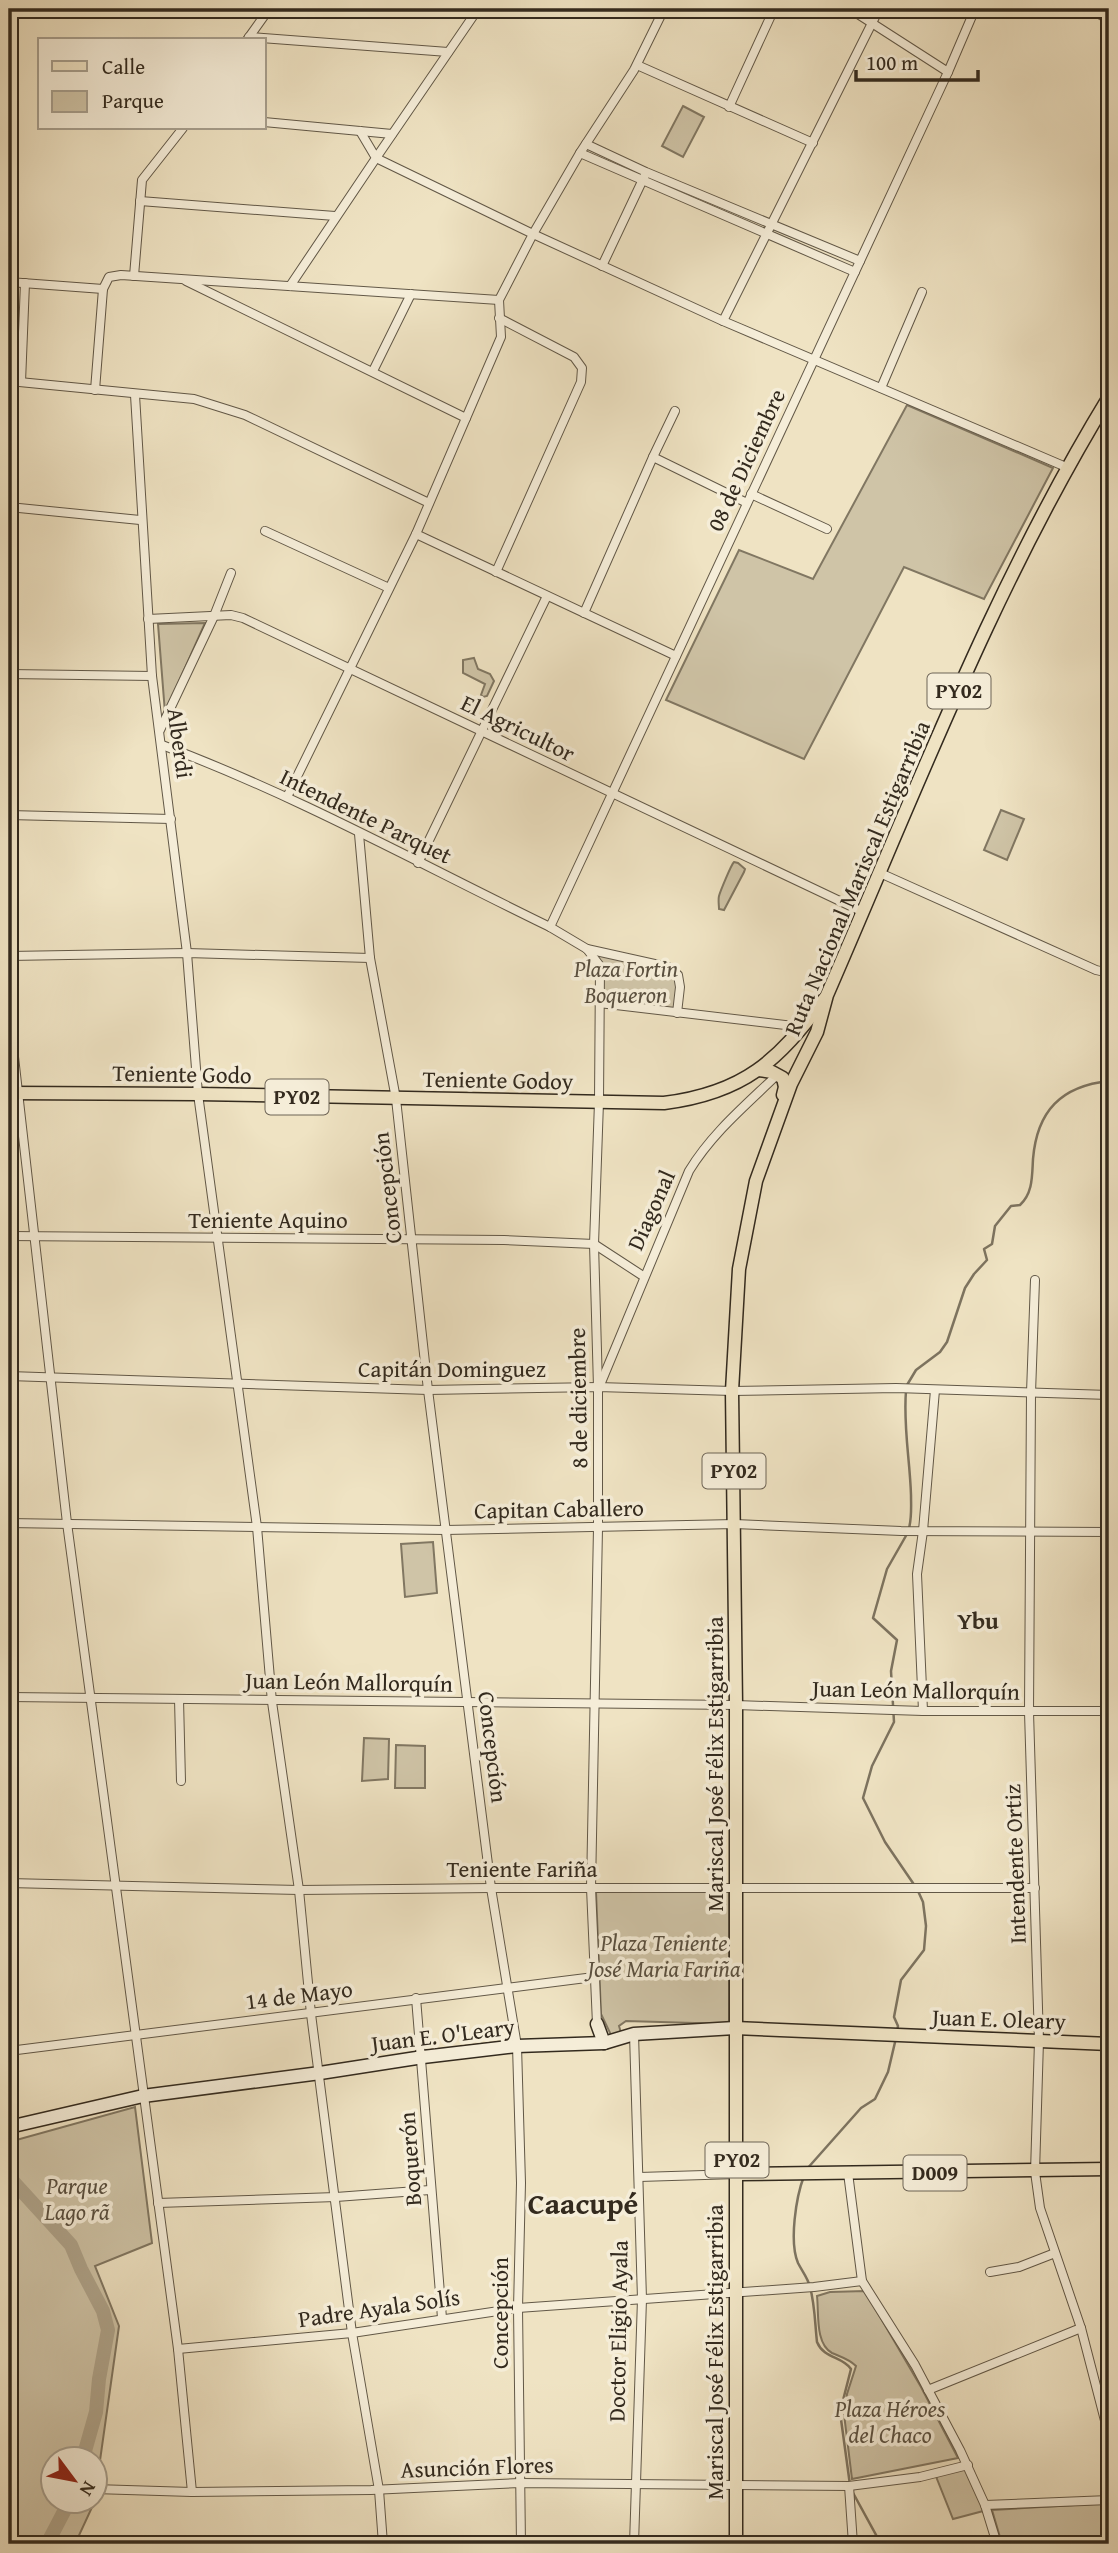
<svg xmlns="http://www.w3.org/2000/svg" width="1118" height="2553" font-family="'Gentium Book Plus',serif">
  <style>
    .green { fill: #cfc4a7; stroke: #817762; stroke-width: 2; fill-rule: evenodd }
    .lines { fill: none; stroke-linecap: round; stroke-linejoin: round }
    .stream { stroke: #7d735f; stroke-width: 2.5 }
    .river { stroke: #afa48b; stroke-width: 14 }
    .street-casing { stroke: #625847; stroke-width: 10 }
    .secondary-casing { stroke: #332a1e; stroke-width: 15 }
    .primary-casing { stroke: #332a1e; stroke-width: 15 }
    .street { stroke: #f5edd8; stroke-width: 8 }
    .secondary { stroke: #f5edd8; stroke-width: 12 }
    .primary { stroke: #efe3c3; stroke-width: 12 }
    .labels { text-anchor: middle; stroke-width: 7; stroke-linejoin: round; paint-order: stroke }
    .shield { fill: #f5edd8; stroke: #6d6456; stroke-width: 2 }
    .shield-label { font-size: 21px; font-weight: bold; fill: #332a1e }
    .street-label { font-size: 23px; fill: #332a1e; stroke: #f5edd8 }
    .park-label { font-size: 23px; font-style: italic; fill: #5a5040; stroke: #f5edd8 }
    .neighbourhood-label { font-size: 24px; font-weight: bold; fill: #332a1e; stroke: #f5edd8 }
    .district-label { font-size: 30px; font-weight: bold; fill: #332a1e; stroke: #f5edd8 }
  </style>
  <rect width="100%" height="100%" fill="#efe3c3"/>
  <filter id="stains"><feTurbulence type="fractalNoise" baseFrequency=".00286" numOctaves="4"/><feColorMatrix values="0 0 0 0 .2 0 0 0 0 .09 0 0 0 0 .02 0 0 0 .5 -.17"/></filter>
  <radialGradient id="worn" r=".72"><stop offset=".6" stop-color="#630" stop-opacity="0"/><stop offset="1" stop-color="#630" stop-opacity=".3"/></radialGradient>
  <g class="green">
    <path d="M683,106l21,11 -21,40 -21,-11z"/>
    <path d="M907,405l146,63 -69,131 -80,-32 -100,192 -138,-59 73,-150 74,29z"/>
    <path d="M205,623l-40,90 -7,-89z"/>
    <path d="M474,658l4,11 12,5 4,7 -7,15 -4,1 -2,-2 4,-11 -22,-11v-13z"/>
    <path d="M1001,810l23,9 -17,41 -23,-10z"/>
    <path d="M734,862l4,1 7,6 -1,3 -20,38 -5,-1c0,-4 -1,-9 0,-13 1,-4 12,-31 15,-34z"/>
    <path d="M587,949l81,18 10,8 -1,38 -78,-10 1,-37z"/>
    <path d="M433,1542l4,51 -32,4 -4,-53z"/>
    <path d="M364,1738l25,1 -1,40 -26,2z"/>
    <path d="M396,1745l29,1v42h-30z"/>
    <path d="M729,1891v133l-103,-3 -7,5 3,10 -10,1 -11,-23 -5,-122z"/>
    <path d="M135,2107l17,136 -57,23 24,60 -25,177 -19,41h-66v-402zM52,2458h42v42h-42z"/>
    <path d="M865,2291l56,96 37,71 -106,21 -8,-65 3,-20 9,-28c-7,-7 -15,-9 -24,-13 -17,-9 -13,-40 -15,-57l13,-4z"/>
    <path d="M968,2465l19,45 -34,9 -18,-45z"/>
    <path d="M1109,2503v41h-107l-10,-34z"/>
  </g>
  <g class="lines">
    <g class="stream">
      <path d="M907,1385l9,-15 24,-18 7,-10 18,-54 9,-14 13,-14 -3,-11 8,-5 3,-18 16,-20 9,-1c13,-12 12,-29 13,-46 4,-48 28,-73 76,-78"/>
      <path d="M906,1391c-3,35 4,69 5,104 0,11 1,22 -2,33"/>
      <path d="M907,1534l-20,35 -14,49 24,22 -6,31 3,51 -22,44 -9,32 22,44 30,44"/>
      <path d="M897,2032l1,-6 -4,-9 7,-37 23,-30 2,-24 -3,-24 -5,-11"/>
      <path d="M806,2170l55,-62 14,-9 13,-27 8,-34"/>
      <path d="M804,2176c-8,21 -15,66 -6,87 4,8 10,15 12,24 5,18 5,38 7,55 7,17 25,14 34,27l-11,43 10,73"/>
      <path d="M852,2491l29,53"/>
    </g>
    <g class="river">
      <path d="M9,2177l62,68 10,24 22,42 5,19 -9,49 -3,33 -13,46"/>
      <path d="M47,2544l23,-44"/>
    </g>
    <defs>
      <g id="street">
        <path d="M478,9l-102,149 157,76 190,87 343,146"/>
        <path d="M850,9l98,63"/>
        <path d="M1091,9l18,11"/>
        <path d="M249,37l199,15"/>
        <path d="M247,40l22,-31"/>
        <path d="M637,65l176,78"/>
        <path d="M729,107l45,-98"/>
        <path d="M264,122l128,12"/>
        <path d="M586,144l60,28 214,89"/>
        <path d="M580,153l275,119"/>
        <path d="M140,201l195,15"/>
        <path d="M602,266l43,-91"/>
        <path d="M134,276l8,-96 41,-52"/>
        <path d="M186,281l280,137"/>
        <path d="M9,282l94,7"/>
        <path d="M290,286l86,-128 -16,-27"/>
        <path d="M723,321l156,-312"/>
        <path d="M373,371l38,-77"/>
        <path d="M9,381l185,18 51,16 184,88"/>
        <path d="M21,382l4,-99"/>
        <path d="M881,388l41,-96"/>
        <path d="M95,390l8,-101 6,-12 12,-2 378,25"/>
        <path d="M135,395l17,281 35,277 11,141 59,433 15,175 27,188 12,124 41,319 27,157 4,54"/>
        <path d="M653,457l22,-46"/>
        <path d="M751,494l76,35"/>
        <path d="M9,507l131,13"/>
        <path d="M265,531l124,57"/>
        <path d="M416,534l260,122"/>
        <path d="M496,572l85,-190 1,-14 -8,-11 -75,-39"/>
        <path d="M584,613l69,-156 94,46"/>
        <path d="M148,619l83,-4 12,3 620,294"/>
        <path d="M9,674l143,2"/>
        <path d="M160,730l54,-114 17,-43"/>
        <path d="M162,745c134,50 260,120 388,182l37,22 13,17 -1,136 -5,142 4,143v141l-7,360 6,136"/>
        <path d="M287,797l129,-263 85,-197 -2,-37 34,-66 47,-81 54,-83 30,-61"/>
        <path d="M9,815l162,4"/>
        <path d="M359,834l11,124 26,141 32,291 63,498 26,158 4,137 -3,125 3,236"/>
        <path d="M418,863l129,-267"/>
        <path d="M880,873l216,97 13,3"/>
        <path d="M550,927l398,-855 27,-63"/>
        <path d="M587,949l81,18 10,8 2,12 -3,26"/>
        <path d="M9,956l178,-3 183,5"/>
        <path d="M599,1003l203,24"/>
        <path d="M9,1013l58,510 111,826 14,143"/>
        <path d="M9,1236l495,4 90,4 49,32"/>
        <path d="M1035,1280l-4,113 -2,319 10,329 -4,131 5,36 41,120 28,108"/>
        <path d="M9,1376l419,14 170,-3 134,4 164,-3 213,7"/>
        <path d="M600,1385l89,-214c23,-38 57,-66 89,-97"/>
        <path d="M9,1523l436,7 290,-6 166,7 208,1"/>
        <path d="M9,1697l727,8 187,6h186"/>
        <path d="M179,1699l2,82"/>
        <path d="M923,1711l-6,-137 6,-43 12,-141"/>
        <path d="M9,1883l290,7 192,-2h544"/>
        <path d="M416,1998l26,320"/>
        <path d="M634,2034l8,265 -8,245"/>
        <path d="M9,2051l585,-74"/>
        <path d="M848,2173l14,108 53,84 45,85 25,55 12,39"/>
        <path d="M639,2177l98,-3"/>
        <path d="M158,2203l178,-6 94,-7"/>
        <path d="M990,2272l29,-5 36,-14"/>
        <path d="M178,2349l174,-16 166,-25 296,-21 48,-6"/>
        <path d="M928,2390l153,-62"/>
        <path d="M849,2486l4,58"/>
        <path d="M94,2489l98,3 179,-2 149,-7 329,3 71,-9 48,-12"/>
        <path d="M985,2505l124,-5"/>
      </g>
      <g id="secondary">
        <path d="M597,2024l7,19"/>
        <path d="M9,2127l134,-31 177,-23 103,-16 94,-11 87,-3 30,-9 101,-6"/>
      </g>
      <g id="primary">
        <path d="M759,1070l13,2 11,6 2,9 -2,8"/>
        <path d="M9,1093l189,1 466,9c80,-10 114,-42 161,-105"/>
        <path d="M735,2028l374,16"/>
        <path d="M737,2174l372,-5"/>
        <path d="M736,2544v-839l-4,-314 7,-122 17,-88 35,-97 26,-52 10,-37c88,-202 167,-410 282,-598"/>
      </g>
    </defs>
    <use href="#street" class="street-casing"/>
    <use href="#secondary" class="secondary-casing"/>
    <use href="#primary" class="primary-casing"/>
    <use href="#street" class="street"/>
    <use href="#secondary" class="secondary"/>
    <use href="#primary" class="primary"/>
  </g>
  <g class="labels">
    <g class="shield">
      <rect x="927.5" y="673.5" width="63" height="35" rx="5"/>
      <rect x="265.5" y="1079.5" width="63" height="35" rx="5"/>
      <rect x="702.5" y="1453.5" width="63" height="35" rx="5"/>
      <rect x="705.5" y="2142.5" width="63" height="35" rx="5"/>
      <rect x="903.5" y="2155.5" width="63" height="35" rx="5"/>
    </g>
    <g class="shield-label">
      <text x="959" y="698">PY02</text>
      <text x="297" y="1104">PY02</text>
      <text x="734" y="1478">PY02</text>
      <text x="737" y="2167">PY02</text>
      <text x="935" y="2180">D009</text>
    </g>
    <g class="street-label">
      <text transform="translate(746 460) rotate(-65)" y="8">08 de Diciembre</text>
      <text transform="translate(518 728) rotate(26)" y="8">El Agricultor</text>
      <text transform="translate(180 743) rotate(82)" y="8">Alberdi</text>
      <text transform="translate(366 816) rotate(26)" y="8">Intendente Parquet</text>
      <text transform="translate(857 878) rotate(-67)" y="8">Ruta Nacional Mariscal Estigarribia</text>
      <text transform="translate(182 1074) rotate(1)" y="8">Teniente Godo</text>
      <text transform="translate(498 1080) rotate(1)" y="8">Teniente Godoy</text>
      <text transform="translate(387 1188) rotate(-97)" y="8">Concepción</text>
      <text transform="translate(651 1210) rotate(-66)" y="8">Diagonal</text>
      <text x="268" y="1228">Teniente Aquino</text>
      <text x="452" y="1377">Capitán Dominguez</text>
      <text transform="translate(578 1398) rotate(-91)" y="8">8 de diciembre</text>
      <text transform="translate(559 1509) rotate(-1)" y="8">Capitan Caballero</text>
      <text transform="translate(349 1682) rotate(1)" y="8">Juan León Mallorquín</text>
      <text transform="translate(916 1690) rotate(1)" y="8">Juan León Mallorquín</text>
      <text transform="translate(493 1747) rotate(83)" y="8">Concepción</text>
      <text transform="translate(715 1764) rotate(-90)" y="8">Mariscal José Félix Estigarribia</text>
      <text transform="translate(1015 1864) rotate(-92)" y="8">Intendente Ortiz</text>
      <text x="522" y="1877">Teniente Fariña</text>
      <text transform="translate(299 1995) rotate(-7)" y="8">14 de Mayo</text>
      <text transform="translate(999 2019) rotate(2)" y="8">Juan E. Oleary</text>
      <text transform="translate(443 2035) rotate(-7)" y="8">Juan E. O'Leary</text>
      <text transform="translate(410 2159) rotate(-94)" y="8">Boquerón</text>
      <text transform="translate(379 2308) rotate(-8)" y="8">Padre Ayala Solís</text>
      <text transform="translate(500 2313) rotate(-90)" y="8">Concepción</text>
      <text transform="translate(618 2331) rotate(-89)" y="8">Doctor Eligio Ayala</text>
      <text transform="translate(715 2352) rotate(-90)" y="8">Mariscal José Félix Estigarribia</text>
      <text transform="translate(477 2467) rotate(-2)" y="8">Asunción Flores</text>
    </g>
    <g class="park-label">
      <text x="626" y="977">Plaza Fortin<tspan x="626" dy="26">Boqueron</tspan></text>
      <text x="664" y="1951">Plaza Teniente<tspan x="664" dy="26">José Maria Fariña</tspan></text>
      <text x="77" y="2194">Parque<tspan x="77" dy="26">Lago rã</tspan></text>
      <text x="890" y="2417">Plaza Héroes<tspan x="890" dy="26">del Chaco</tspan></text>
    </g>
    <g class="neighbourhood-label">
      <text x="978" y="1629">Ybu</text>
    </g>
    <g class="district-label">
      <text x="583" y="2214">Caacupé</text>
    </g>
  </g>
  <rect width="1118" height="2553" fill="none" stroke="#efe3c3" stroke-width="35"/>
  <rect x="10" y="10" width="1097" height="2532" fill="none" stroke="#332a1e" stroke-width="3.5"/>
  <rect x="18" y="18" width="1083" height="2518" fill="none" stroke="#332a1e" stroke-width="2"/>
  <rect x="38" y="38" width="228" height="91" fill="#f5edd8" stroke="#a79f8e" stroke-width="2"/>
  <rect x="52" y="61" width="35" height="10" fill="#efe3c3" stroke="#a79f8e" stroke-width="2"/>
  <text x="102" y="74" font-size="21" fill="#332a1e">Calle</text>
  <rect x="52" y="91" width="35" height="21" fill="#cfc4a7" stroke="#a79f8e" stroke-width="2"/>
  <text x="102" y="108" font-size="21" fill="#332a1e">Parque</text>
  <g transform="translate(74 2480) rotate(122)"><circle r="33" fill="#f5edd8" stroke="#a79f8e" stroke-width="2"/>
  <path d="M0-5L12 26L0 18L-12 26Z" fill="#8f2418"/>
  <text y="-10" font-size="19" font-weight="bold" text-anchor="middle" fill="#332a1e">N</text>
  </g>
  <path d="M856 70v10h122v-10" fill="none" stroke="#332a1e" stroke-width="3.5"/>
  <text x="866" y="70" font-size="21" fill="#332a1e" stroke="#f5edd8" stroke-width="5" paint-order="stroke">100 m</text>
  <rect width="100%" height="100%" filter="url(#stains)"/>
  <rect width="100%" height="100%" fill="url(#worn)"/>
</svg>
